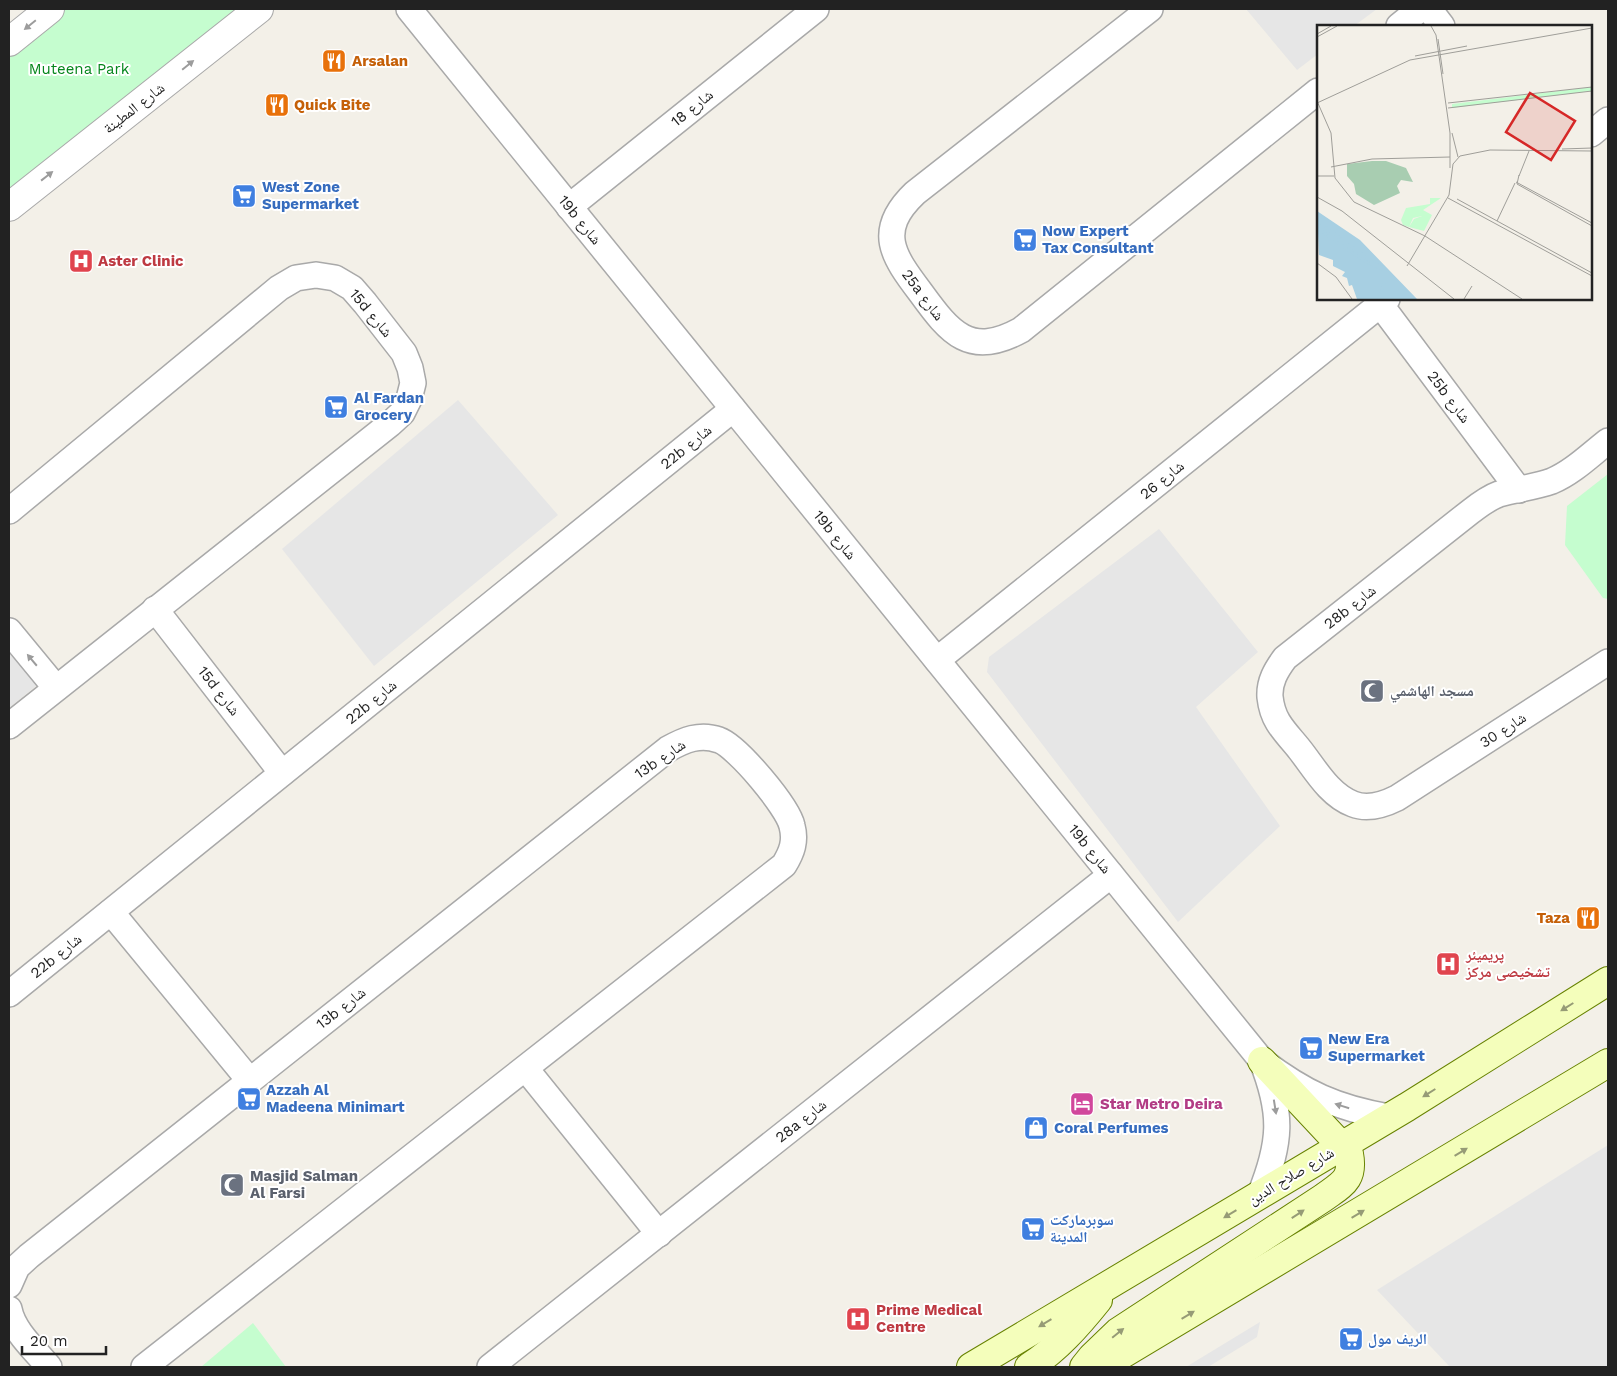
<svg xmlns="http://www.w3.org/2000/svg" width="1617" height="1376" font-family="'Work Sans','Noto Naskh Arabic',sans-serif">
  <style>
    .park { fill: #c5fdcf }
    .parking { fill: #e6e6e6 }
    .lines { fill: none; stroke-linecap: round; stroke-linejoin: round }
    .minor-casing { stroke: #a9a9a9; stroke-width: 28 }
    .tertiary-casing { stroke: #a9a9a9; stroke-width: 30 }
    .secondary-casing { stroke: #678200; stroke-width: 30 }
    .minor { stroke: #fff; stroke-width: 25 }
    .tertiary { stroke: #fff; stroke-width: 28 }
    .secondary { stroke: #f4febb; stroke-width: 28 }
    .oneway { fill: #9c9c9c }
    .oneway2 { fill: #969b76 }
    .labels { text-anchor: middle; stroke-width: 4; stroke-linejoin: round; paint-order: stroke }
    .food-label { font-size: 15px; font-weight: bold; fill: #c56008; stroke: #fff; text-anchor: start }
    .park-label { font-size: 15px; fill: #05861c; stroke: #fff }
    .street-label { font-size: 15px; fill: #222; stroke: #fff }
    .shop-label { font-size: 15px; font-weight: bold; fill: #366cbe; stroke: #fff; text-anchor: start }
    .health-label { font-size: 15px; font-weight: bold; fill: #be3a42; stroke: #fff; text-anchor: start }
    .worship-label { font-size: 15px; font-weight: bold; fill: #5b616d; stroke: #fff; text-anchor: start }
    .hotel-label { font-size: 15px; font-weight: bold; fill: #b23c85; stroke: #fff; text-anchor: start }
    .inset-river { fill: none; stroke: #a7cfe2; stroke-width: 2.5 }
    .inset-road { fill: none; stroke: #9f9e99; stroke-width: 1 }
    .view { fill: #d62828; fill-opacity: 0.15; stroke: #d62828; stroke-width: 2.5 }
    .inset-edge { fill: none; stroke: #222; stroke-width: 2.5 }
  </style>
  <rect width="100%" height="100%" fill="#f3f0e8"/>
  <g class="park">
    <path d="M66,9h176l-233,188v-142z"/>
    <path d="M1608,474v125l-5,-1 -38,-53 2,-39z"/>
    <path d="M253,1323l33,44h-85z"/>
  </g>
  <g class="parking">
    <path d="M1246,9h131l-23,17h-36v28l-21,16z"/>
    <path d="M458,400l100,115 -184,151 -92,-117z"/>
    <path d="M1159,529l99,123 -62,55 84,119 -102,96 -191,-250 2,-15z"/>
    <path d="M9,624l43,49 -43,35z"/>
    <path d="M1608,1145v222h-158l-73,-77z"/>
    <path d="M1260,1322l-3,15 -49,30h-22z"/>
  </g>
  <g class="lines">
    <defs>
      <g id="minor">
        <path d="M409,9l853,1052c42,32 74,47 127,56"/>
        <path d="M1150,9l-235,184c-40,38 -22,63 6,100 29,40 49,65 100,37l297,-239"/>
        <path d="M1429,9l13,17"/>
        <path d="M1399,26l21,-17"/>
        <path d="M1591,134l17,-14"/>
        <path d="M569,207l247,-198"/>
        <path d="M1380,304l139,186"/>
        <path d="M1608,441c-18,14 -35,31 -56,40 -17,6 -35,8 -53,13 -11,4 -20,11 -29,18l-185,146c-9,12 -16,24 -15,39 1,9 3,17 8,25 6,10 15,19 22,28 15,19 29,45 53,54 15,6 30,1 44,-6l211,-136"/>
        <path d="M9,511l270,-223 17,-10 20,-3 19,3 17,10 13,15 39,50 6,15 3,15 -4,16 -7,14 -12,11 -381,302"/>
        <path d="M155,609l127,164"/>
        <path d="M9,631l47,57"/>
        <path d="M937,660l450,-361"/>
        <path d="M111,912l139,169"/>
        <path d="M9,994l724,-585"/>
        <path d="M526,1069l133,165"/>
        <path d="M1260,1195c21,-52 23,-81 2,-134"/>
        <path d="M9,1285l8,-18 12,-11 639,-507c16,-9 32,-16 51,-9 18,6 69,67 73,86 4,15 0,26 -8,39l-640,502"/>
        <path d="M9,1309c4,22 26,41 40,58"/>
        <path d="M490,1367l621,-492"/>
      </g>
      <g id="tertiary">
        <path d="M9,42l41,-33"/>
        <path d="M9,207l250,-198"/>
      </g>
      <g id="secondary">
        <path d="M971,1367l436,-260 201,-126"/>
        <path d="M1029,1367c27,-17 49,-42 69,-67"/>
        <path d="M1084,1367l8,-10 26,-25 205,-134c19,-14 31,-18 26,-44l-87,-93"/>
        <path d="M1101,1367l507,-304"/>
      </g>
    </defs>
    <use href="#minor" class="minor-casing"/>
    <use href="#tertiary" class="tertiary-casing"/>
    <use href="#secondary" class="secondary-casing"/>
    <use href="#minor" class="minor"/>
    <use href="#tertiary" class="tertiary"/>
    <use href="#secondary" class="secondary"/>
  </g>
  <defs><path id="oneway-solid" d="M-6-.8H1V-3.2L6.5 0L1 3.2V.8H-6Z" transform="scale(1.25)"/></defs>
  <g class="oneway">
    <use href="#oneway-solid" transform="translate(30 25) rotate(141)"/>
    <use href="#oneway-solid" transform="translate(188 65) rotate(-39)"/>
    <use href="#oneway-solid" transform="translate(47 176) rotate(-38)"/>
    <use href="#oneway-solid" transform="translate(32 660) rotate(-130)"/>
    <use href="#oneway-solid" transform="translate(1342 1106) rotate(-163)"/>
    <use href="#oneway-solid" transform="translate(1275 1107) rotate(81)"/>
  </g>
  <g class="oneway2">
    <use href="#oneway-solid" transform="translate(1567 1007) rotate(148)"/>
    <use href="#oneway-solid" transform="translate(1429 1093) rotate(148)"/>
    <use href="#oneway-solid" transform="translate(1461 1152) rotate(-31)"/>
    <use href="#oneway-solid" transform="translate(1230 1214) rotate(149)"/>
    <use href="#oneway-solid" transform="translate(1298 1214) rotate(-33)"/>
    <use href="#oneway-solid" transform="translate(1358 1214) rotate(-31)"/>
    <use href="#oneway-solid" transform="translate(1188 1315) rotate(-31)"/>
    <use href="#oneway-solid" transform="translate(1045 1323) rotate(149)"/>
    <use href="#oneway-solid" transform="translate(1118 1333) rotate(-39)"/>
  </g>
  <defs>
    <symbol id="restaurant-square" viewBox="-11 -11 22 22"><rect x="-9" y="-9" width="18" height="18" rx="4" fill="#e8710a" stroke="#fff"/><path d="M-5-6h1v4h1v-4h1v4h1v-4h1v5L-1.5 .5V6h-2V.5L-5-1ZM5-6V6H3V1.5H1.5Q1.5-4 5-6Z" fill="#fff"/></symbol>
    <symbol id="supermarket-square" viewBox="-11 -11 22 22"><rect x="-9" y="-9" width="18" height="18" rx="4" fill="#3f7fe0" stroke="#fff"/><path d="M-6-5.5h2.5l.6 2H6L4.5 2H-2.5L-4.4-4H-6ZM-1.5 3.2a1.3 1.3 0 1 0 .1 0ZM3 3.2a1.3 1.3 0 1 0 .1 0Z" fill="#fff"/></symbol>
    <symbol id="hospital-square" viewBox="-11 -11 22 22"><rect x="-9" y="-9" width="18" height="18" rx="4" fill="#e0444e" stroke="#fff"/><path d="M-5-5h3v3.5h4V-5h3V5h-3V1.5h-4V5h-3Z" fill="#fff"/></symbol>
    <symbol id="mosque-square" viewBox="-11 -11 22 22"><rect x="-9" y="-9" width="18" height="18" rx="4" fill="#6b7280" stroke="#fff"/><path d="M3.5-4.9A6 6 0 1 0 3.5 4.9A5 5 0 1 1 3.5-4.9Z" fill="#fff"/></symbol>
    <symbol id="hotel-square" viewBox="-11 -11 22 22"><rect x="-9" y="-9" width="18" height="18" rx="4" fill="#d1479c" stroke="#fff"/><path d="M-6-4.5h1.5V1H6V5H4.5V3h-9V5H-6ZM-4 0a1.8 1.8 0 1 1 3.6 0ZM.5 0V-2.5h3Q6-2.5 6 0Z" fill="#fff"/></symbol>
    <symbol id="shop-square" viewBox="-11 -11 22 22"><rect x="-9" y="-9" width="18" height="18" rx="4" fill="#3f7fe0" stroke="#fff"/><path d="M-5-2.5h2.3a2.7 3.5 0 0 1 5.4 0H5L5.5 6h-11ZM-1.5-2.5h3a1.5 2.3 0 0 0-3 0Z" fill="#fff"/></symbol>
  </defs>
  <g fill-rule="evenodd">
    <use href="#restaurant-square" x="320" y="47" width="28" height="28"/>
    <use href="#restaurant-square" x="263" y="91" width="28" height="28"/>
    <use href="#supermarket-square" x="230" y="182" width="28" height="28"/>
    <use href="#supermarket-square" x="1011" y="226" width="28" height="28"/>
    <use href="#hospital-square" x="67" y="247" width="28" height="28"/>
    <use href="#supermarket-square" x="322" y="393" width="28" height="28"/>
    <use href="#mosque-square" x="1358" y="677" width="28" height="28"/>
    <use href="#restaurant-square" x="1574" y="904" width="28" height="28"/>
    <use href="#hospital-square" x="1434" y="950" width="28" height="28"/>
    <use href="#supermarket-square" x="1297" y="1034" width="28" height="28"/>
    <use href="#supermarket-square" x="235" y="1085" width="28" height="28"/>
    <use href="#hotel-square" x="1068" y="1090" width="28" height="28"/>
    <use href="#shop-square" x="1022" y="1114" width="28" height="28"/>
    <use href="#mosque-square" x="218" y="1171" width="28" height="28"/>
    <use href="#supermarket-square" x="1019" y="1215" width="28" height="28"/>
    <use href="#hospital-square" x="844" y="1305" width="28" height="28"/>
    <use href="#supermarket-square" x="1337" y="1325" width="28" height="28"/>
  </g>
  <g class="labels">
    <g class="food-label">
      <text x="352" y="66">Arsalan</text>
      <text x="294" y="110">Quick Bite</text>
      <text x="1570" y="923" text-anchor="end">Taza</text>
    </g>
    <g class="park-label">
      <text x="79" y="74">Muteena Park</text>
    </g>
    <g class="street-label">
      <text transform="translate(134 108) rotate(-38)" y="5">شارع المطينة</text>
      <text transform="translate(692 108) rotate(-39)" y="5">شارع 18</text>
      <text transform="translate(580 220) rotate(51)" y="5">19b شارع</text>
      <text transform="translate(923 295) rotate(53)" y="5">25a شارع</text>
      <text transform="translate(371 313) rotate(50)" y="5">15d شارع</text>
      <text transform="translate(1449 397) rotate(53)" y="5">25b شارع</text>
      <text transform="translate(686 447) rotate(-39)" y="5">22b شارع</text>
      <text transform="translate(1162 480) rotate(-39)" y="5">شارع 26</text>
      <text transform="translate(835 535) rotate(51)" y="5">19b شارع</text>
      <text transform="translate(1350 607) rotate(-38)" y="5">28b شارع</text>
      <text transform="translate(219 691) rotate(52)" y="5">15d شارع</text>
      <text transform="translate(371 702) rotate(-39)" y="5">22b شارع</text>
      <text transform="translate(1503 730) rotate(-33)" y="5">شارع 30</text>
      <text transform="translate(660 759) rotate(-34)" y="5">13b شارع</text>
      <text transform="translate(1090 849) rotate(51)" y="5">19b شارع</text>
      <text transform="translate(56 956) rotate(-39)" y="5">22b شارع</text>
      <text transform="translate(341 1008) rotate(-38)" y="5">13b شارع</text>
      <text transform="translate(801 1121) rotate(-38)" y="5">28a شارع</text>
      <text transform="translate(1291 1176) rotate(-31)" y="5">شارع صلاح الدين</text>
    </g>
    <g class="shop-label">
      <text x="262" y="192">West Zone<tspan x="262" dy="17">Supermarket</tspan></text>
      <text x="1042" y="236">Now Expert<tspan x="1042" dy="17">Tax Consultant</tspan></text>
      <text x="354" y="403">Al Fardan<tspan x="354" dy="17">Grocery</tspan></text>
      <text x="1328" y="1044">New Era<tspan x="1328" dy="17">Supermarket</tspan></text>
      <text x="266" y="1095">Azzah Al<tspan x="266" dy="17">Madeena Minimart</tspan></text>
      <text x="1054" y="1133">Coral Perfumes</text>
      <text x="1050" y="1225">سوبرماركت<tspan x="1050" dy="17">المدينة</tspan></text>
      <text x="1368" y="1344">الريف مول</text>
    </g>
    <g class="health-label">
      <text x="98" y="266">Aster Clinic</text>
      <text x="1466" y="960">پریمیئر<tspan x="1466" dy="17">تشخیصی مرکز</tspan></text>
      <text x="876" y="1315">Prime Medical<tspan x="876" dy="17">Centre</tspan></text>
    </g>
    <g class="worship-label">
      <text x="1390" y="696">مسجد الهاشمي</text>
      <text x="250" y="1181">Masjid Salman<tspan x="250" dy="17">Al Farsi</tspan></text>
    </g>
    <g class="hotel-label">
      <text x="1100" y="1109">Star Metro Deira</text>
    </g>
  </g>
  <g transform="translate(1317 25)">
    <rect width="275" height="275" fill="#f3f0e8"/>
    <path d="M55,136h14l20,7 7,14 -12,-2 -4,6 3,7 -26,12 -18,-11 -2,-10 -7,-8v-12z" fill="#a8cdb1"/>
    <path d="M275,62v4l-140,17v-4zM113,173h11l-18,12 9,5 -8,16 -15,-4 5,-8 8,-3 -9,2 -4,9 -6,-2 -2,-5 5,-12 24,-4z" fill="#c5fdcf"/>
    <path d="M0,186l43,29 57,59h-60l-5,-14 -3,1 -2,-8 -5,-2 3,-4 -12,-6v-6l-14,-5z" fill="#a7cfe2"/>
    <path class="inset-river" d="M0,196l58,43 9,4M0,203l47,33 18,8M62,274l5,-16v-15"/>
    <path class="inset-road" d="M114,1l5,9 14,98v35M0,9l14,-8M0,12l20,-11M121,14l5,35M98,31l52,-10M0,76l14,32 4,45 19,24 71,34 97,63M0,78l93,-43 182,-32M131,78l144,-16M131,83l144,-17M135,108l6,24M245,124l30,-1M14,142l41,-8 78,-2M202,150l-2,9 75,42M0,151h17M202,151l10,-25M199,157l76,41M0,172l25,14 112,88M131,173l144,78M140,174l135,74M180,196l18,-38M0,238l19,14 16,22M90,241l42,-71 4,-31 7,-8 30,-6 102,1M147,274l8,-13"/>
    <path class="view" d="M213,68l45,28 -24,39 -45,-28z"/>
    <rect width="275" height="275" class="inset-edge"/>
  </g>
  <rect width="1617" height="1376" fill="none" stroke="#222222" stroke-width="20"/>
  <path d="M22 1346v8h84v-8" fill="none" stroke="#222222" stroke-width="2.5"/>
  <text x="30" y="1346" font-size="15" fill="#222222" stroke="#ffffff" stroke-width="4" paint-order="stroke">20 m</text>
</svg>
